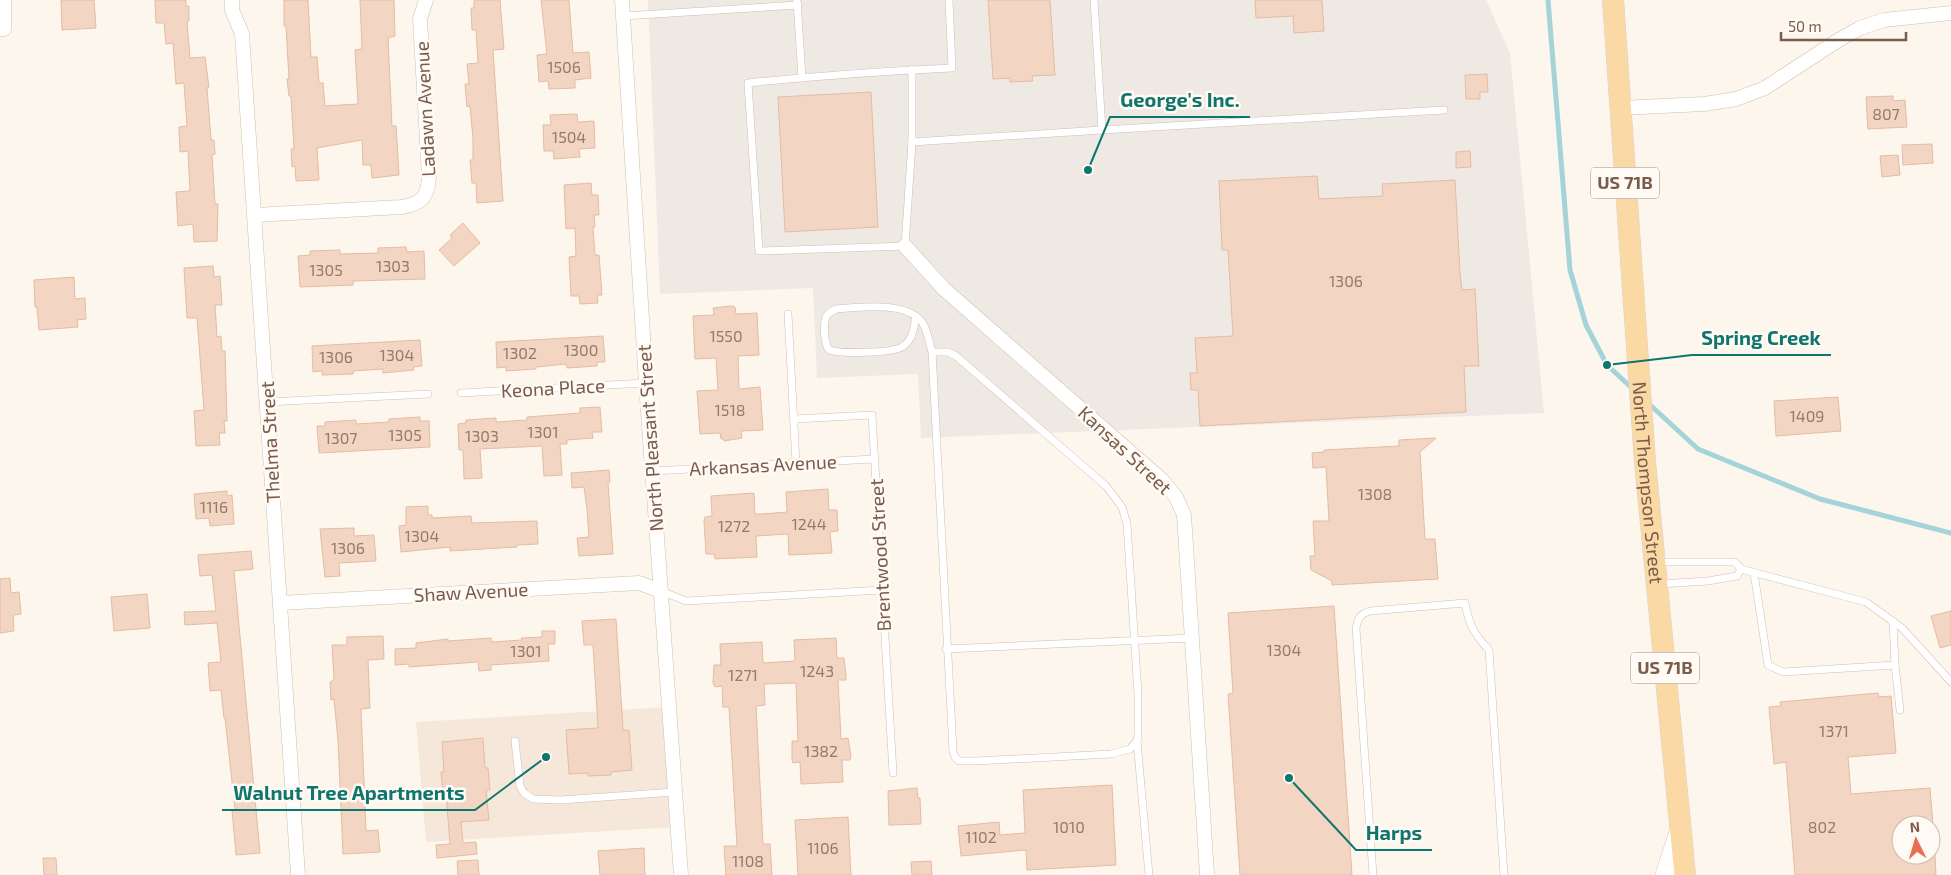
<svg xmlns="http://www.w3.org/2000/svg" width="1951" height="875" font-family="'Exo 2',sans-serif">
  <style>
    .residential { fill: #f5e8da }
    .industrial { fill: #efe9e4 }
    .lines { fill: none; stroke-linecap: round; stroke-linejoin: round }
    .stream { stroke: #a5d3da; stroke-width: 5 }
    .building { fill: #f3d5c3; stroke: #e6bba3 }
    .lane-casing { stroke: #d1beb0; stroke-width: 8 }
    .street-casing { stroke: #d1beb0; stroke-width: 15 }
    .secondary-casing { stroke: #d6c0b0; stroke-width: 20 }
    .primary-casing { stroke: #dad1cd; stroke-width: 22 }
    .lane { stroke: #fff; stroke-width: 7 }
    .street { stroke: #fff; stroke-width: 14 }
    .secondary { stroke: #fff; stroke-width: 19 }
    .primary { stroke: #fbd9a5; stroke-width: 21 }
    .labels { text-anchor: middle; stroke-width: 5; stroke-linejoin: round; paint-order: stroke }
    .number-label { font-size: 16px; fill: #987a6a }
    .shield { fill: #fffaf3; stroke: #a28b7f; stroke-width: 1 }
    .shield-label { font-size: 18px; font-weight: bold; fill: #7a5c4d }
    .street-label { font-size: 19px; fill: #7a5c4d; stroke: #fffaf3 }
    .leader { fill: none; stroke: #0f766e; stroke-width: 2 }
    .callout-dot { fill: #0f766e; stroke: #fffaf3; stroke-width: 2 }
    .callout-label { font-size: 20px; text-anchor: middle; font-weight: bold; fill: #0f766e; stroke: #fffaf3; stroke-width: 5; stroke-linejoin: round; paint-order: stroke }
  </style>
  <rect width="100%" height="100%" fill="#fdf6ec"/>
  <path class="residential" d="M669,707l8,120 -251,15 -10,-120z"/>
  <path class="industrial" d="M648,0h838l24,53 34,360 -623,25 -3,-64 -101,4 -4,-90 -153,6z"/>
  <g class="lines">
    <g class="stream">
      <path d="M1548,0l22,270 16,55 21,40 26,24"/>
      <path d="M1648,403l50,46 122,50 131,34"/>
    </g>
  </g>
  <g class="building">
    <path d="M61,0h33l2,28 -34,2z"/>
    <path d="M155,0h31v6h3v15h-2l3,37 15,-1 4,30 -2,1 4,52h3l1,14 -3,1 3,49h3l-1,37 -23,1 -1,-18 -15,2 -2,-34 14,-1 -2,-40 -8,1 -1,-25 8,-1 -3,-43 -8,1 -3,-41 -7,1 -2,-21h-8z"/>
    <path d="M284,0h24l3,57h6l2,26h4l2,23 33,-2 -3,-54 7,-1 -2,-49h34l1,36 -7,2 4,88h4l3,49 -27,3 -1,-13h-8l-1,-25 -45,8 2,32 -23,1 -1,-15 -3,1 -1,-18h3l-3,-53h-2l-2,-17h2l-3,-53h-2z"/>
    <path d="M474,0h26l4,49 -11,1 10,151 -26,2 -1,-20h-4l-2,-23h3v-21l-3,-33 -3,1 -2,-23h4l-2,-20 11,-1 -2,-33h-4l-1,-22h3z"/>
    <path d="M541,0h28l4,53 16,-1 2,26 -16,2v8l-26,1 -1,-8 -9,1 -2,-27 10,-1z"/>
    <path d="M988,0h62l5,75 -23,1 1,5 -23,1v-4l-17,1z"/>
    <path d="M1255,0h67l2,31 -30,2 -1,-17 -37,2z"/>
    <path d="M1487,74l1,18h-8v7h-14l-1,-24z"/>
    <path d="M871,92l7,135 -93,5 -7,-135z"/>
    <path d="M1893,96v5l12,-1 2,27 -39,2 -2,-32z"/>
    <path d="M577,114l1,8 16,-1 1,27 -16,1 1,8 -26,2 -1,-8h-9l-1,-26h8l-1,-10z"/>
    <path d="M1932,144l1,19 -30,2 -1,-20z"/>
    <path d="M1470,151l1,16 -15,1v-16z"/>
    <path d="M1898,155l2,20 -18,2 -2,-21z"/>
    <path d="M1317,176l2,23 64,-3 -1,-12 73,-4 5,93 2,17 13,-1 4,77h-15l2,46 -266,14 -2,-36h-7l-1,-17h7l-2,-35 38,-2 -5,-86h-6l-3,-69z"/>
    <path d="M591,183l1,12h6l1,20h-5l1,12h-2l2,28h4l3,40h-5l1,8 -18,1 -1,-8h-8l-2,-39 7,-1 -1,-28 -9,1 -2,-44z"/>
    <path d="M463,223l17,20 -26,23 -15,-16 13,-12 -2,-3z"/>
    <path d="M406,247l1,5 17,-1 1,28 -72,2v4l-53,2 -2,-31 12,-1v-4l30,-1v4l38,-1v-5z"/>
    <path d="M213,266l1,11 6,-1 2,29h-7l2,32 4,-1 1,15h3l2,70h-3l1,12h-6l1,12 -24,1 -2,-35 10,-1 -7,-92h-10l-3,-50z"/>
    <path d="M74,277l1,22 10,-1 1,21 -9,1 1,7 -39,3 -2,-23h-2l-1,-27z"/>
    <path d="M731,306l4,1 1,7 21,-1 2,42 -21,1 1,33 21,-2 3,43 -22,1 1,7 -18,3v-2h-3l-1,-6 -20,1 -3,-43 21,-1 -2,-32 -21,1 -2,-43 21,-1 -1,-7z"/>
    <path d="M603,336l2,26h-8v4l-30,2 -1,-4 -30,3v2l-30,2v-4l-9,1 -1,-26z"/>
    <path d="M420,340l2,26 -9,1 1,3 -31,3v-4l-30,2v3l-31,1v-4l-9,1 -1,-26z"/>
    <path d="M1838,397l3,34 -65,5 -2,-35z"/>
    <path d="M600,407l2,25h-10l1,6 -26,2v4h-7l2,31 -18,1 -2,-30 -62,3 2,29 -18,1 -1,-29h-4l-1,-26 8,-1v-3l30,-2v4l31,-2v-3l53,-4v-5z"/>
    <path d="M420,417v4h9l1,26 -111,6 -2,-27h8v-4l31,-2v4l33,-2v-3z"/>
    <path d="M1436,438l-16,14 5,87h10l3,40 -106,6v-4l-21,-11 -1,-14h5l-2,-35h16l-3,-54 -13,1 -1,-15 12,-1v-2l75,-4v-6z"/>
    <path d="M609,470l1,12 -2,1 5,71 -34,2 -2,-18 12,-1 -2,-28 -3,-22 -12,1 -1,-15z"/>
    <path d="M828,489l1,21h8l1,21 -8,1 2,21 -43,2 -1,-21 -32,2 1,21 -42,2 -1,-5h-8l-2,-33 1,-4 7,-1 -1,-20 43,-3 1,21h7l25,-2 -1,-20z"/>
    <path d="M227,491v5l5,-1 2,29 -24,2 -1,-8 -13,1 -2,-25z"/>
    <path d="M428,506v9h4v3l39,-2 1,7 65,-2 1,23 -21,1v2l-67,4v-4l-49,5 -2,-26 7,-1v-18z"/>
    <path d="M354,528v8l20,-1 2,26 -37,2 1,13 -15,1 -5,-48z"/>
    <path d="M251,551l2,18 -19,2 26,282 -24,2 -4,-45 3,-1 -10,-91h-1l-3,-28 -11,1 -2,-28 13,-1 -4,-39 -32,2 -1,-13 32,-1 -4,-36 -12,1 -2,-21z"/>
    <path d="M10,578l1,15 8,-1 2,22 -8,1 1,16 -14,2v-54z"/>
    <path d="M147,594l3,34 -36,3 -3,-34z"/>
    <path d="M1334,606l18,269h-112l-12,-181 5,-1 -5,-80z"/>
    <path d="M1951,611v34l-11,3 -9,-32z"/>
    <path d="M616,619l7,111h6l3,40 -21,2v3l-23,1v-3l-19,1 -3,-44 32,-2 -5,-83h-9l-2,-24z"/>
    <path d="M542,631h13v13h-7l1,17 -58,4v5l-12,1 -1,-9 -69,5v-3l-14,1v-16l21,-1v-5l32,-4v2l43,-3 1,4 30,-2 -1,-2 21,-1z"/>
    <path d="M383,636l1,23 -16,1 2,48 -9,1 5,122 12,-1 2,22 -37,2 -5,-114 -4,-41 -3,1 -1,-18 4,-2 -2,-35h15v-8z"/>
    <path d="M836,638l1,20h7l2,17v5h-8l3,59 7,-1 3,18 -1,4h-8l1,22 -42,2 -1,-22 -7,1 -1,-3v-19h6l-2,-58 -32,1 1,21 -9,1 7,138h7l2,31h-46l-2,-29h13l-8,-139h-6l-1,-21 -7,1 -2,-4 1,-18h7l-1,-21 42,-2 1,21 32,-2 -1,-21z"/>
    <path d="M1878,693l1,4 12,-1 5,57 -48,4 3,37 79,-6 3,37h-32v30h34l1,20h-141l-9,-113 -12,2 -5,-57 12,-1 -1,-4z"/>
    <path d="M483,738l2,30h3l2,22h-4l3,30 -28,2 2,21 13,-1 1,12 -40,4 -1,-13 14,-1 -4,-51h-3l-2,-21h3l-2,-30z"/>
    <path d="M1112,785l4,80 -89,5 -1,-20 -65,6 -3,-30 41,-4 1,13 25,-2 -2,-43z"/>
    <path d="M917,788l1,10h2l1,26 -32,1 -1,-34z"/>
    <path d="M848,817l3,58h-53l-3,-55z"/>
    <path d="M644,848l1,27h-45l-2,-24z"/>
    <path d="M43,858h13l1,17h-13z"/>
    <path d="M478,860l1,15h-21l-1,-14z"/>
    <path d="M931,861l1,14h-20l-1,-13z"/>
  </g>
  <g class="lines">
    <defs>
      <g id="lane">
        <path d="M797,0l5,78"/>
        <path d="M1094,0l8,130 342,-20"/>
        <path d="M623,16l175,-11"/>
        <path d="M912,69v73l-7,104 -146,5 -11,-168c68,-7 136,-12 204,-15l-3,-68"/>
        <path d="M912,142l190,-12"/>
        <path d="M788,314l8,149"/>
        <path d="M916,316c-2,12 -3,24 -14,31 -11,6 -61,7 -73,3 -5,-7 -6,-25 -3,-33 2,-4 6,-6 10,-8 24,-2 70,-8 86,13 6,9 7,20 10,30l21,399 2,6 4,4h17l135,-7 19,-5 7,-8 1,-7v-40l-11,-170 -5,-17 -16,-21 -150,-130 -8,-4h-16"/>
        <path d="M461,393l185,-10"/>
        <path d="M267,402l161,-8"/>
        <path d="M794,419l78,-4 21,358"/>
        <path d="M653,471l221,-12"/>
        <path d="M1656,562h79l6,7 -4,7 -29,5 -48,3"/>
        <path d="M1741,569l125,33 36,26 49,54"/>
        <path d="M1754,573l14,92 15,7 112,-7 -2,-44"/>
        <path d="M661,591l25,10 196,-11"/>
        <path d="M946,649l246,-11"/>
        <path d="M1895,665l5,45"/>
        <path d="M515,741l5,45 4,7 9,6 28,1 114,-8"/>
        <path d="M1137,741l12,134"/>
        <path d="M1373,875l-17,-247c2,-10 4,-14 14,-17l95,-8c4,22 9,31 24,47l15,225"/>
      </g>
      <g id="street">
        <path d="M232,0v10l10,24 56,841"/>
        <path d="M622,0l24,383 35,492"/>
        <path d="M0,29h4v-29"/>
        <path d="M1620,108l84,-4 32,-5 29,-11 72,-47 23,-13 24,-8 67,-7"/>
        <path d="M255,215l146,-8c21,-3 27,-10 28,-31l-9,-157 6,-19"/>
        <path d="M905,246l39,43 218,191 14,17 8,18 23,360"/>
        <path d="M280,603l359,-20 22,8"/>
      </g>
      <path id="secondary" d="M1665,875l15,-46"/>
      <g id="primary">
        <path id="s1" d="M1613,0l32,462 40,413"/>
      </g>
    </defs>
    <use href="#lane" class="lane-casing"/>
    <use href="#street" class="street-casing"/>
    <use href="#secondary" class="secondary-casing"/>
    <use href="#primary" class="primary-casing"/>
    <use href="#lane" class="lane"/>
    <use href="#street" class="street"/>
    <use href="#secondary" class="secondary"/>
    <use href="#primary" class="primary"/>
  </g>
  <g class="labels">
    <g class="number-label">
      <text x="564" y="73">1506</text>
      <text x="1886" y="120">807</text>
      <text x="569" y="143">1504</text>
      <text x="393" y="272">1303</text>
      <text x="326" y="276">1305</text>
      <text x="1346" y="287">1306</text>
      <text x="726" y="342">1550</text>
      <text x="581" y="356">1300</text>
      <text x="520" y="359">1302</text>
      <text x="397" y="361">1304</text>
      <text x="336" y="363">1306</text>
      <text x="730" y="416">1518</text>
      <text x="1807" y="422">1409</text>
      <text x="543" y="438">1301</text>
      <text x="405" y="441">1305</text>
      <text x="482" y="442">1303</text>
      <text x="341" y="444">1307</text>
      <text x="1375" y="500">1308</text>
      <text x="214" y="513">1116</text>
      <text x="809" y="530">1244</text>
      <text x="734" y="532">1272</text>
      <text x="422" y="542">1304</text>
      <text x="348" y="554">1306</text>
      <text x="1284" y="656">1304</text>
      <text x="526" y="657">1301</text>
      <text x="817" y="677">1243</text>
      <text x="743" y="681">1271</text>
      <text x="1834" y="737">1371</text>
      <text x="821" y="757">1382</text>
      <text x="1069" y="833">1010</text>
      <text x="1822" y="833">802</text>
      <text x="981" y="843">1102</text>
      <text x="823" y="854">1106</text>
      <text x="748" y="867">1108</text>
    </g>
    <g class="shield">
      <rect x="1591" y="167.5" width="68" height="31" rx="4"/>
      <rect x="1631" y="652.5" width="68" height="31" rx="4"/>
    </g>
    <g class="shield-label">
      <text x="1625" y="189">US 71B</text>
      <text x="1665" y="674">US 71B</text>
    </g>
    <g class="street-label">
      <text transform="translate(425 109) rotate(-93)" y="7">Ladawn Avenue</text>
      <text transform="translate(553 388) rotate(-3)" y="7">Keona Place</text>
      <text transform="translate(650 438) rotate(-94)" y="7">North Pleasant Street</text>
      <text transform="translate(270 442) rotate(-93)" y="7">Thelma Street</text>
      <text transform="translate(1125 450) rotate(43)" y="7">Kansas Street</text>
      <text transform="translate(763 465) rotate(-3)" y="7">Arkansas Avenue</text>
      <text dy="7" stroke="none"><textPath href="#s1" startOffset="484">North Thompson Street</textPath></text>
      <text transform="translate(880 555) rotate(-93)" y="7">Brentwood Street</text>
      <text transform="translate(471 592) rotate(-3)" y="7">Shaw Avenue</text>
    </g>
  </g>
  <path class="leader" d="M1088 170L1110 117H1250M1607 365L1692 355H1831M546 757L475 810H222M1289 778L1356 850H1432"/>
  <g class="callout-dot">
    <circle cx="1088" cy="170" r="5"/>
    <circle cx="1607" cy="365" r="5"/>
    <circle cx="546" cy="757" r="5"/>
    <circle cx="1289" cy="778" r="5"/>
  </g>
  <g class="callout-label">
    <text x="1180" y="107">George's Inc.</text>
    <text x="1761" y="345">Spring Creek</text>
    <text x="349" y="800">Walnut Tree Apartments</text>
    <text x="1394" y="840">Harps</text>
  </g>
  <g transform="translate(1916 840) rotate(355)"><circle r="24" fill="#fffaf3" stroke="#cabbb1"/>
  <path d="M0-4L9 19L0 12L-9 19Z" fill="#e76f51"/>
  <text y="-8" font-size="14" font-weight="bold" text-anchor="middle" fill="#7a5c4d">N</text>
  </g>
  <path d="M1781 32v8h125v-8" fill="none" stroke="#7a5c4d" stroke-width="2.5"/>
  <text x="1788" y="32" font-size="15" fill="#7a5c4d" stroke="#fffaf3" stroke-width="4" paint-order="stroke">50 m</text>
</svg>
